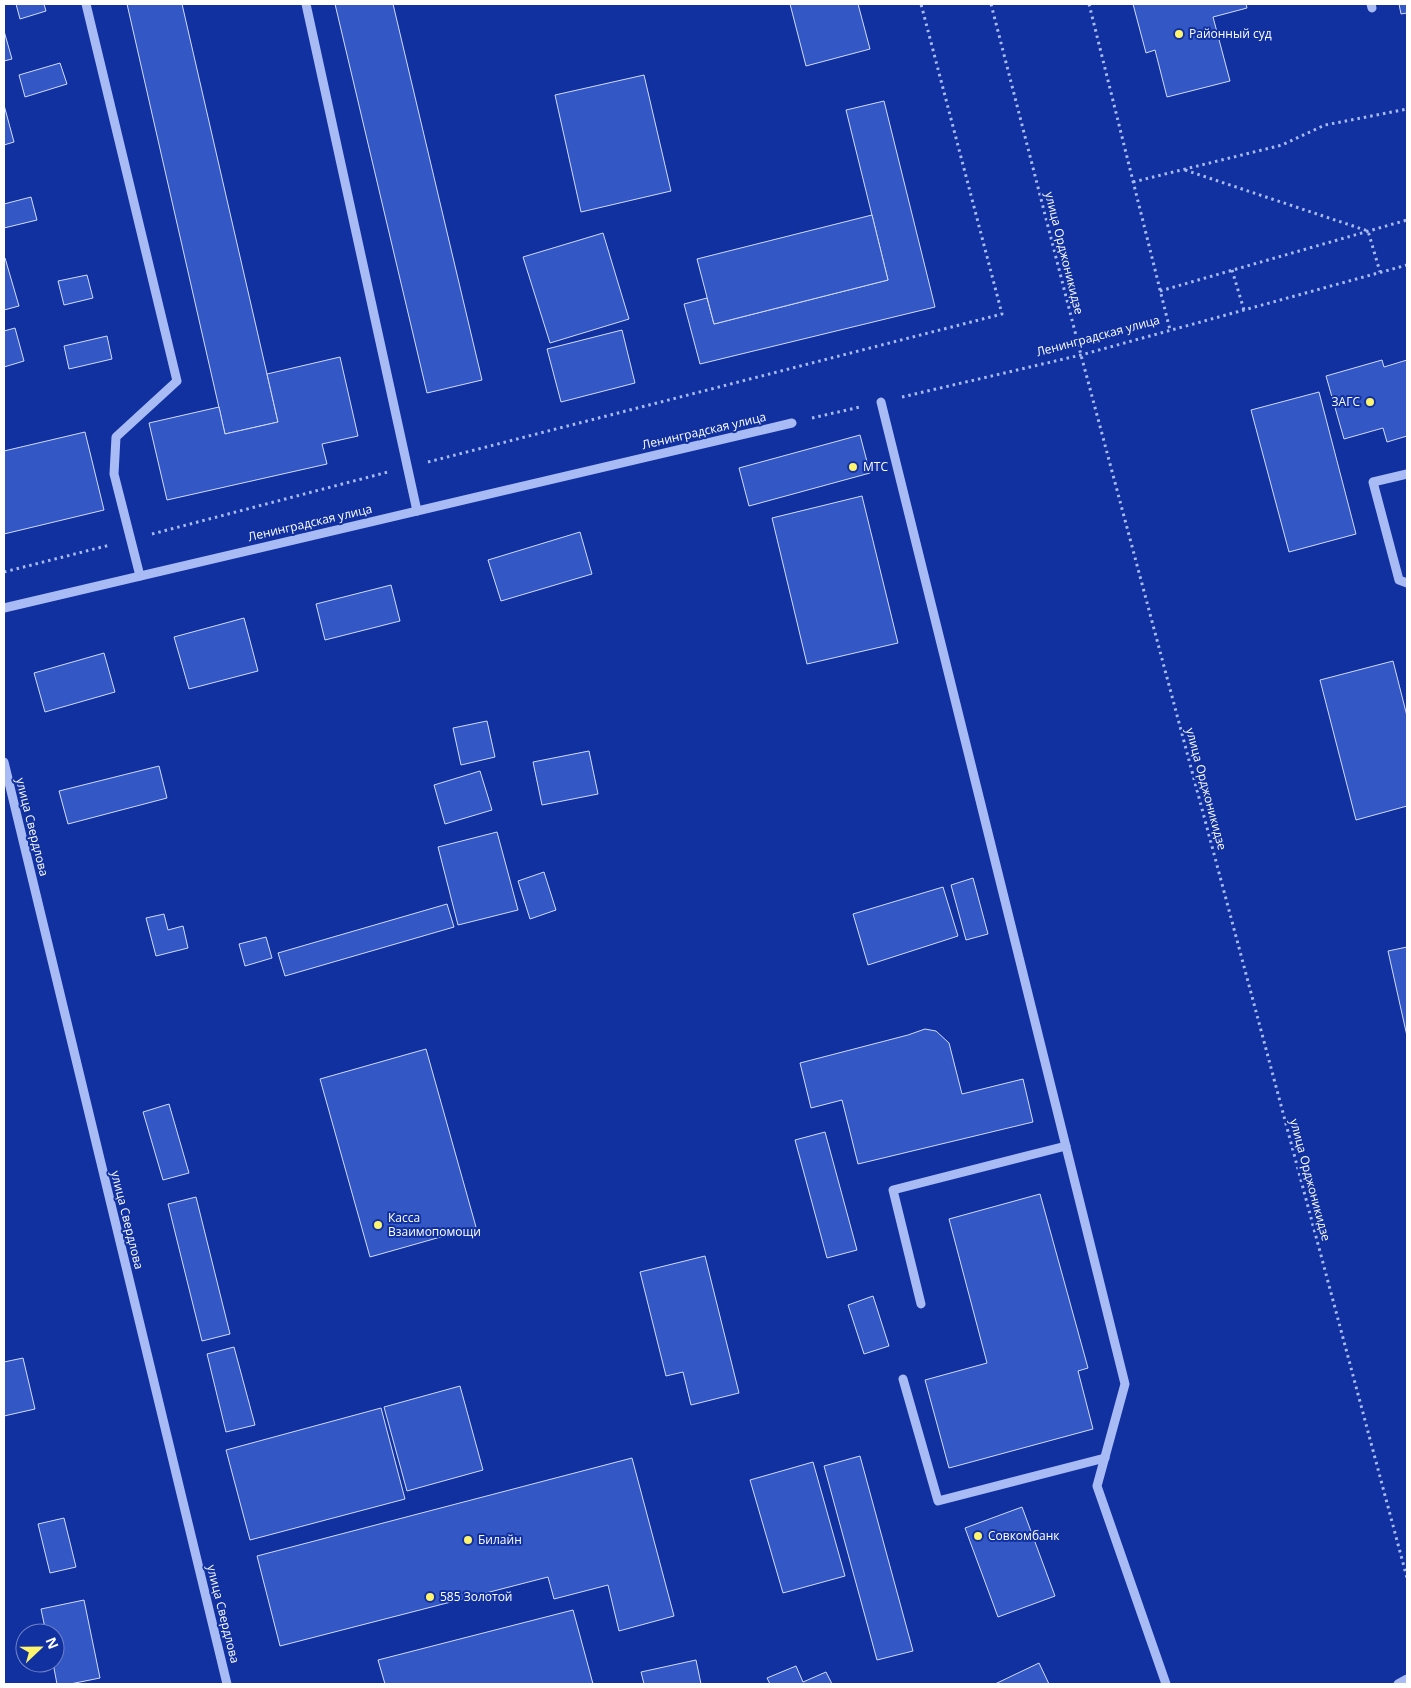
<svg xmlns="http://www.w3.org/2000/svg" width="1411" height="1688" font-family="'Open Sans',sans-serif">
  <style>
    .building { fill: #3457c6; stroke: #d2dcfe }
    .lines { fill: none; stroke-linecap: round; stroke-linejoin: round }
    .path { stroke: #a9bbf5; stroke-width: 3; stroke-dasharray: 2.5 4; stroke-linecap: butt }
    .minor { stroke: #a9bbf5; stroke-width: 9 }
    .poi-dot { fill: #fff46d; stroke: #1131a0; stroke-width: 2 }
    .labels { text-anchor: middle; stroke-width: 4; stroke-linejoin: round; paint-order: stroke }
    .poi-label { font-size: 12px; fill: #fff; stroke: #1131a0; text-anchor: start }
    .street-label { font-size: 12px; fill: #fff; stroke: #1131a0 }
  </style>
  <rect width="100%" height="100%" fill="#1131a0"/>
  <g class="building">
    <path d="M16,4h28l2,7 -26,8z"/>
    <path d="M127,4h55l96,418 -53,12z"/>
    <path d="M335,4h58l89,376 -55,13z"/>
    <path d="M790,4h68l12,45 -64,17z"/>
    <path d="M1133,4h113l1,4 -34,9 17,64 -63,16 -12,-47 -9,3z"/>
    <path d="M1399,4h8v9l-6,1z"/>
    <path d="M4,31l8,28 -8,2z"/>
    <path d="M60,63l7,21 -42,13 -6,-22z"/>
    <path d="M644,75l27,116 -90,21 -26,-117z"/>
    <path d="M884,101l51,206 -235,57 -16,-60 23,-6 7,26 174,-44 -42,-170z"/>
    <path d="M4,105l10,37 -10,3z"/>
    <path d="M31,197l6,23 -33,8v-24z"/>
    <path d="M872,215l16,65 -174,44 -17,-65z"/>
    <path d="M603,233l26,86 -79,24 -27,-86z"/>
    <path d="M4,258h1l14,48 -15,4z"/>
    <path d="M87,275l6,23 -29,7 -6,-24z"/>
    <path d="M15,328l9,33 -20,6v-36z"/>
    <path d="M622,330l13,53 -74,19 -14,-53z"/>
    <path d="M107,336l5,23 -43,10 -5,-23z"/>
    <path d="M340,357l18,79 -36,8 5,20 -160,36 -18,-77 70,-16 6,27 53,-12 -11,-48z"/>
    <path d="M1382,360l2,7 23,-7v76l-20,6 -4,-14 -39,11 -18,-63z"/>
    <path d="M1319,392l37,142 -67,18 -38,-142z"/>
    <path d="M85,432l19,78 -100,24v-83z"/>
    <path d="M860,435l10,38 -121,33 -10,-38z"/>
    <path d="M862,496l36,147 -91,21 -35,-146z"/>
    <path d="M580,532l12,42 -91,27 -13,-41z"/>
    <path d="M391,585l9,36 -75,19 -9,-36z"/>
    <path d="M244,618l14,53 -69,18 -15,-52z"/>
    <path d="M104,653l11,39 -70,20 -11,-39z"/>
    <path d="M1393,661l14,55v90l-51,14 -36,-140z"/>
    <path d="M487,721l8,36 -34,8 -8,-37z"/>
    <path d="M589,751l9,43 -56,11 -9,-43z"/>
    <path d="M159,766l8,32 -99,26 -9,-33z"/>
    <path d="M480,771l12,39 -47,14 -11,-39z"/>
    <path d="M497,832l21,78 -60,15 -20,-78z"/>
    <path d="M544,872l12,38 -26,9 -12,-38z"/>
    <path d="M973,878l15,56 -22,6 -15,-55z"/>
    <path d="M943,887l15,49 -90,29 -15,-51z"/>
    <path d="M447,904l7,23 -169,49 -7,-23z"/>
    <path d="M164,914l4,16 15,-4 5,22 -32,8 -10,-38z"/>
    <path d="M266,937l6,21 -27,8 -6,-22z"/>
    <path d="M1407,947v89l-19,-85z"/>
    <path d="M925,1029l11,2 13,12 13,51 61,-15 10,43 -175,42 -16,-64 -31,8 -11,-45 108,-28z"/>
    <path d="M426,1049l50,178 -106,30 -50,-178z"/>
    <path d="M169,1104l20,69 -26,7 -20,-68z"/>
    <path d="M825,1132l32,118 -30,8 -32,-118z"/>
    <path d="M1040,1194l48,174 -10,3 15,58 -144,39 -24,-88 62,-17 -38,-144z"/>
    <path d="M196,1197l34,137 -28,7 -34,-137z"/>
    <path d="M705,1256l34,137 -48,12 -8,-33 -17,4 -26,-104z"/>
    <path d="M873,1296l16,50 -25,8 -16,-49z"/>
    <path d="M234,1347l21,78 -29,7 -19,-78z"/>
    <path d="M23,1358l12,51 -31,7v-54z"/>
    <path d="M460,1386l23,84 -76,21 -23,-84z"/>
    <path d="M381,1408l24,91 -155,41 -24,-90z"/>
    <path d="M860,1456l53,195 -36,9 -53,-194z"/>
    <path d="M632,1458l42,158 -55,15 -11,-46 -54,14 -6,-22 -268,69 -23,-90z"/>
    <path d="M813,1462l32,114 -62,17 -33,-113z"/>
    <path d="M1022,1507l33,89 -57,21 -33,-89z"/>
    <path d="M64,1518l12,49 -26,6 -12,-49z"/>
    <path d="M84,1600l16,78 -30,6h-13l-4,-21h2v-30h-9l-5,-24z"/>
    <path d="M573,1610l20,74h-208l-7,-24z"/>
    <path d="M696,1660l5,24h-57l-3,-12z"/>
    <path d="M1039,1663l10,21h-54z"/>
    <path d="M796,1666l7,16 23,-10 6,12h-62l-3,-6z"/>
  </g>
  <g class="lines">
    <g class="path">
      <path d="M991,4l90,351 326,1223"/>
      <path d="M1089,4l81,326"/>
      <path d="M1185,170l183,61 12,41"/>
      <path d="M1133,182l149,-37 43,-20 82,-16"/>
      <path d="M1232,270l12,40"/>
      <path d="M1160,291l247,-71"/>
      <path d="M902,397l179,-42 326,-90"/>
      <path d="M812,418l48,-11"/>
      <path d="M428,462l574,-148 -81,-310"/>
      <path d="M152,534l236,-62"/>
      <path d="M4,572l106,-27"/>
    </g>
    <g class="minor">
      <path d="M86,4l91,377 -61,56 -2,37 26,102"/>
      <path d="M306,4l111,507"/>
      <path d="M1371,4l1,4"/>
      <path d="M881,402l244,982 -28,102 69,198"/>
      <path d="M1407,474l-34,8 26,98 8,3"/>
      <path d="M4,608l788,-185"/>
      <path d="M4,762l223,922"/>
      <path d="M921,1304l-28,-114 173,-44"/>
      <path d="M903,1379l35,122 167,-43"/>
      <path d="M1398,1684l9,-5"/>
    </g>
  </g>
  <g class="poi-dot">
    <circle cx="1179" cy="34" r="5"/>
    <circle cx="1370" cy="402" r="5"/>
    <circle cx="853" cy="467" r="5"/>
    <circle cx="378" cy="1225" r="5"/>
    <circle cx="978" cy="1536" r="5"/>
    <circle cx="468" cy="1540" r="5"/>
    <circle cx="430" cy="1597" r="5"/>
  </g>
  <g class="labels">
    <g class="poi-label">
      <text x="1189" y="38">Районный суд</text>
      <text x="1360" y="406" text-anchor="end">ЗАГС</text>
      <text x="863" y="471">МТС</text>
      <text x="388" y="1222">Касса<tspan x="388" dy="14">Взаимопомощи</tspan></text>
      <text x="988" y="1540">Совкомбанк</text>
      <text x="478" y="1544">Билайн</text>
      <text x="440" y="1601">585 Золотой</text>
    </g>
    <g class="street-label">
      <text transform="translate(1064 253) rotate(76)" y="4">улица Орджоникидзе</text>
      <text transform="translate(1098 336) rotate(-15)" y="4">Ленинградская улица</text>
      <text transform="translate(704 431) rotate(-13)" y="4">Ленинградская улица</text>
      <text transform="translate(310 523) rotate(-13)" y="4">Ленинградская улица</text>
      <text transform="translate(1206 789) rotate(75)" y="4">улица Орджоникидзе</text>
      <text transform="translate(32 827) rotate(76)" y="4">улица Свердлова</text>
      <text transform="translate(1310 1180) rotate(75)" y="4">улица Орджоникидзе</text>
      <text transform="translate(127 1220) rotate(76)" y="4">улица Свердлова</text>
      <text transform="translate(223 1614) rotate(76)" y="4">улица Свердлова</text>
    </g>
  </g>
  <rect width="1411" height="1688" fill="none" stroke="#ffffff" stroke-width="10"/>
  <g transform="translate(40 1648) rotate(68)"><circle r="24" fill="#1131a0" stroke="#7083c6"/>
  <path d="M0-4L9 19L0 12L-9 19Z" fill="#fff46d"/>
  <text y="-8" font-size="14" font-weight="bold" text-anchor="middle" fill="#ffffff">N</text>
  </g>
</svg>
